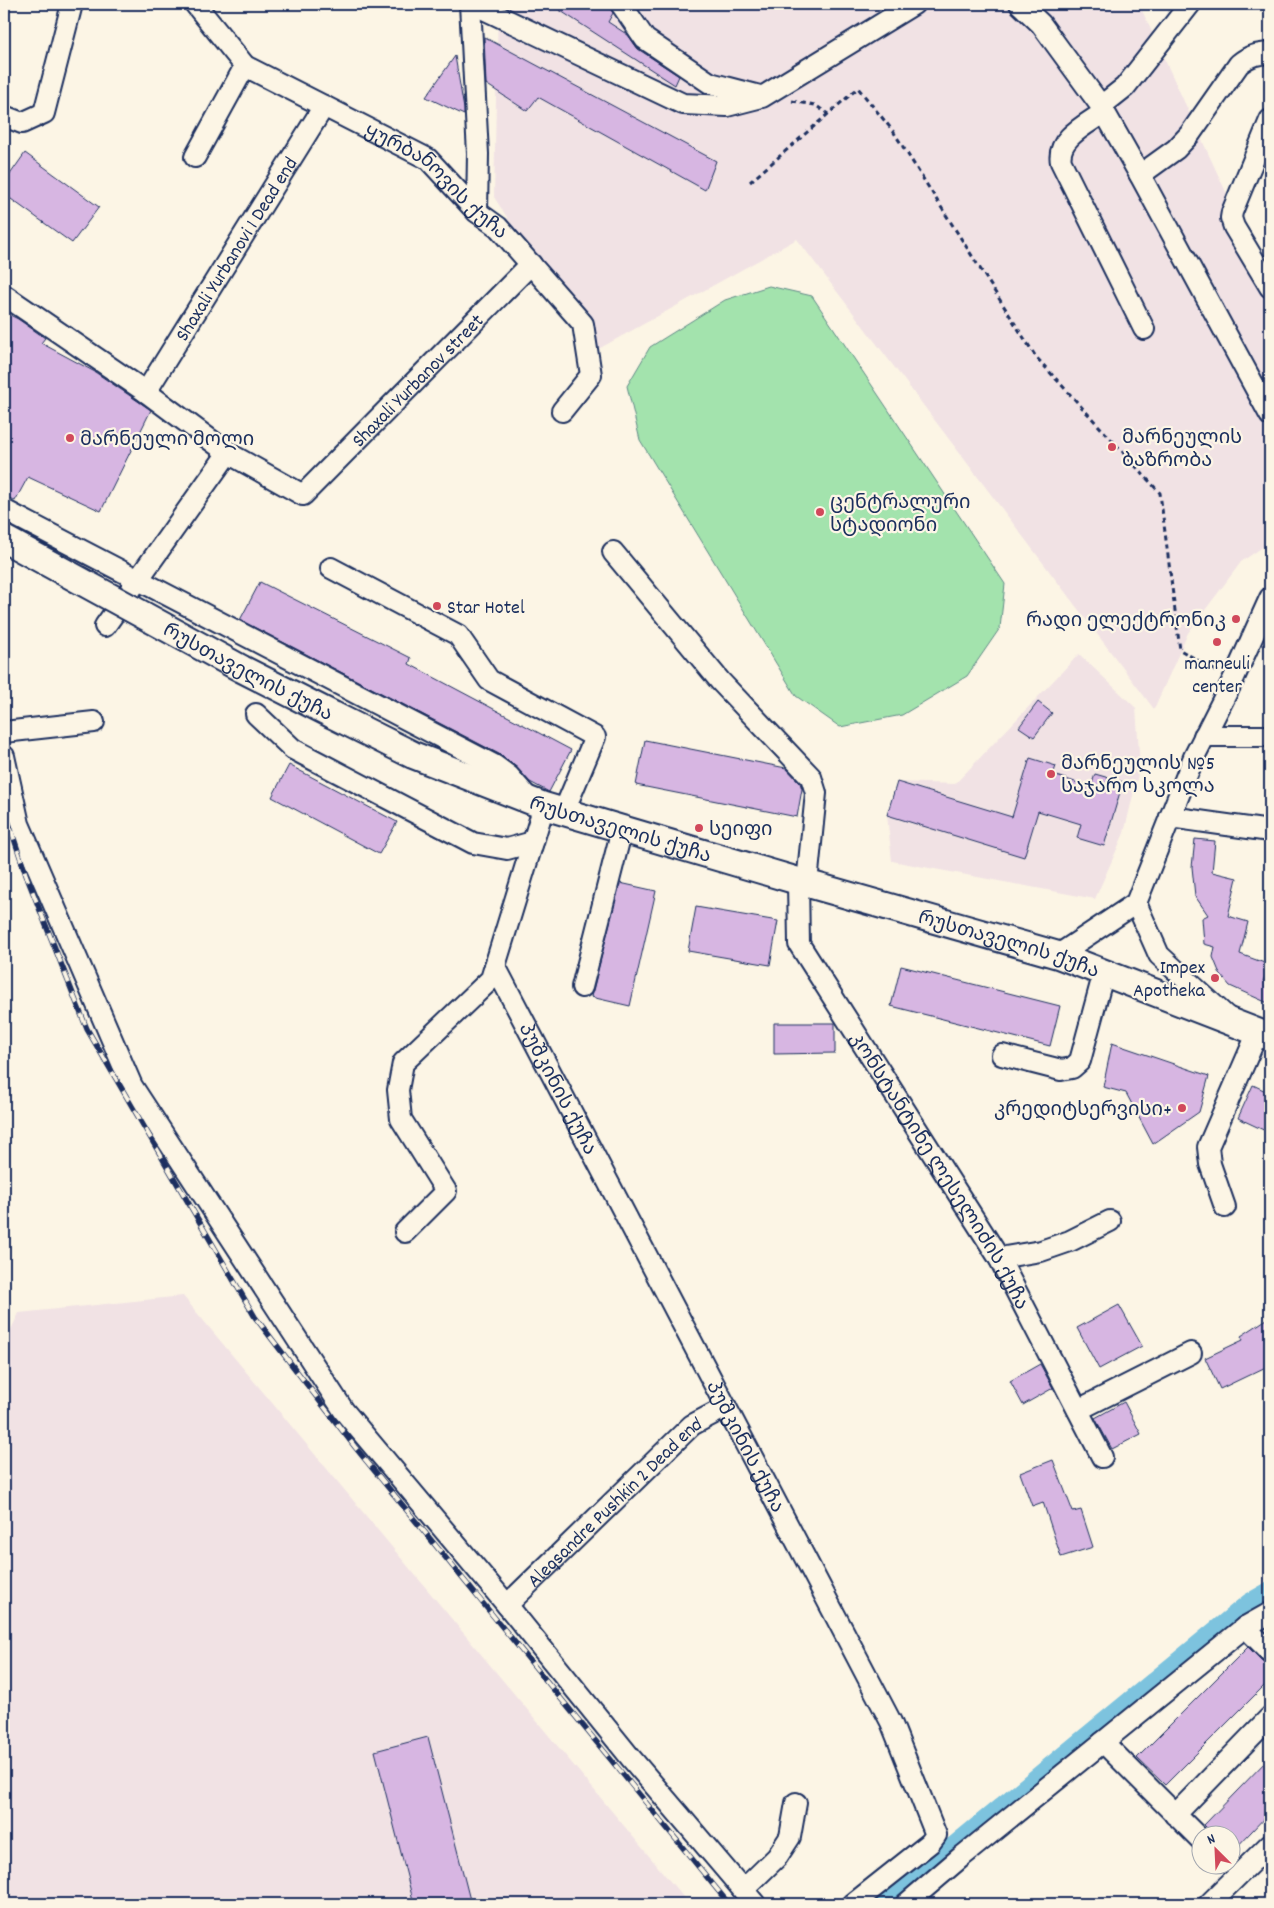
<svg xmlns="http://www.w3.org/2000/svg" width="1274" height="1908" font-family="Dekko,'Noto Sans Georgian',sans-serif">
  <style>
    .built { fill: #f1e2e4 }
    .green { fill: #a3e3ad; stroke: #5f8986 }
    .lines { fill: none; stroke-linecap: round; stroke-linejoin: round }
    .canal { stroke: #7dc3de; stroke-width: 19 }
    .building { fill: #d7b6e2; stroke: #1b2f5e }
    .minor-casing { stroke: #1b2f5e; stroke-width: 24 }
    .major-casing { stroke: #1b2f5e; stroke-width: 30 }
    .path { stroke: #1b2f5e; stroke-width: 3; stroke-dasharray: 5 4; stroke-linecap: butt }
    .minor { stroke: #fcf5e5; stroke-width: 20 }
    .major { stroke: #fcf5e5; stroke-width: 26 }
    .rail-casing { stroke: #1b2f5e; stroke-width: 5.5 }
    .rail { stroke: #fcf5e5; stroke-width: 4; stroke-dasharray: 11; stroke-linecap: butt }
    .major-bridge-casing { stroke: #1b2f5e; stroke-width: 30; stroke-linecap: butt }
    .major-bridge { stroke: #fcf5e5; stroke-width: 26 }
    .poi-dot { fill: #d1495b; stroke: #fcf5e5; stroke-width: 2 }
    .labels { text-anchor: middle; stroke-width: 4.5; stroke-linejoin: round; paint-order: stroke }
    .street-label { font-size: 20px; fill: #1b2f5e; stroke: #fcf5e5 }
    .poi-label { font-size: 20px; fill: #1b2f5e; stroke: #fcf5e5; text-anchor: start }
  </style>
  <rect width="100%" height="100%" fill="#fcf5e5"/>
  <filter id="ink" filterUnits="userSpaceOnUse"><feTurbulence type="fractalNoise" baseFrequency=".02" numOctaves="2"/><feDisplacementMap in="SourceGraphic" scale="10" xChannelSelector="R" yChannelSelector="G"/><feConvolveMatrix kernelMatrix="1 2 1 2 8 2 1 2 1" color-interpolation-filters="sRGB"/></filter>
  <g filter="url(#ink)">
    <g class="built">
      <path d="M498,4h641l131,283v255l-29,20 -53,71 -34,76 -357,-470 -204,113 -99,-155z"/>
      <path d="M1079,654l57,54 4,58 -16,67 -29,66 -203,-38 -5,-46 10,-33 58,2z"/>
      <path d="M183,1296l506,608h-685v-560l15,-31z"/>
    </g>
    <path class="green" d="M769,286l43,10 193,288 -5,44 -33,48 -65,39 -62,12 -44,-31 -156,-256 -13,-54 23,-39 75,-47z"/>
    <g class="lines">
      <path class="canal" d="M883,1904l366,-301 21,-12"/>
    </g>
    <g class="building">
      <path d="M550,4h54l6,4 3,5 -5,9 20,13 10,14 41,27 -4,9z"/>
      <path d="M484,37l232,124 -11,29 -167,-93 -11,14 -41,-27z"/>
      <path d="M455,56l9,53v6l-38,-18z"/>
      <path d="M25,153l74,54 -27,36 -68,-49v-11z"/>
      <path d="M4,312l14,7 27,19 -4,5 54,29 56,38 -50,101 -73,-34 -13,24 -11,-6z"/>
      <path d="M260,582l151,76 -2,6 162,86 -22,42 -19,-10 -14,-15 -17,-13 -259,-134z"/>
      <path d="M1038,702l14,11 -18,24 -15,-10z"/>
      <path d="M645,740l141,28 14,15 2,6 -5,28 -161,-32z"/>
      <path d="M1030,758l26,8 -3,9 38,12 4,-13 28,8 -19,64 -27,-8 4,-14 -43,-13 -14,46 -137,-42 10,-33 115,35z"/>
      <path d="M289,765l108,57 -18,32 -107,-57z"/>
      <path d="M1195,839l20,2 -3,31 25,6 -9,38 20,6 -8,32 30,11 -7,16 7,3v20l-40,-18 -10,-12 -7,-17 2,-10 -11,-3 -2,-26 6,-3 -13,-19 -3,-29z"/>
      <path d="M620,883l36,8 -26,115 -39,-9z"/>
      <path d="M696,907l82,14 -8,44 -82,-14z"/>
      <path d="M901,966l159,40 -10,40 -159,-40z"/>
      <path d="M774,1023h61v30l-61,1z"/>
      <path d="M1112,1043l97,33 -10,36 -46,32 -27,-51 -23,-6z"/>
      <path d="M1253,1085l17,8v40l-32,-15z"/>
      <path d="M1119,1305l23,41 -43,23 -22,-41z"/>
      <path d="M1270,1317v48l-50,24 -15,-31 38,-18 -2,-4z"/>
      <path d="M1040,1364l13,24 -30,17 -13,-24z"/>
      <path d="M1124,1402l17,32 -29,15 -17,-31z"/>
      <path d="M1053,1460l20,52 8,-2 12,37 -32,10 -18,-55 -11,4 -12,-33z"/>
      <path d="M1248,1647l14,14 8,3v16l-105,105 -28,-27z"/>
      <path d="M428,1737l43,167h-57l-39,-153z"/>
      <path d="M1270,1757v55l-38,40v-16h-17l-11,-11z"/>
    </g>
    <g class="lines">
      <defs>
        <g id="minor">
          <path id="s1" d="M195,4l50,62 183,93 49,53 21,15 85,97 8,51 -29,36"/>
          <path d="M470,4l8,150 -1,58"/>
          <path d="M473,4l210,100 44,2 35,-9 152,-93"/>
          <path d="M621,4l24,35 65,44 50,13"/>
          <path d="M1020,4l21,20 60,82 39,69 130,240"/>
          <path d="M1101,106l24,-19 65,-83"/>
          <path d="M1104,112c-16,12 -48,26 -43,50l83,167"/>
          <path d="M4,116l18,7 22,-10 28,-109"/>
          <path d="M1270,120l-38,92 -1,6 3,9 36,60"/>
          <path d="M195,157l50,-91"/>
          <path d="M1140,175l36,-26 14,-15 49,-70c11,-9 18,-10 31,-11"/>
          <path id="s2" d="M4,295l142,97 82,61 75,42 228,-231"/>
          <path id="s3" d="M146,392l178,-286"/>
          <path d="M4,510l490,255 15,11 21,24"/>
          <path d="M613,552l107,129 91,96 5,16 -9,90"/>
          <path d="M331,568l127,67 31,45 106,57 -31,74"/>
          <path d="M105,626l123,-173"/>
          <path d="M256,714l37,35 180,94 34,6 26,-7"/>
          <path d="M4,732l90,-10"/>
          <path d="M1204,736h66"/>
          <path d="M4,756l15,68 113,262 212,325 163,194 123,152 125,147"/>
          <path d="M1170,817l100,14"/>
          <path id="s4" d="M798,881l1,63 200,314 103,199"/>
          <path d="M1136,903l23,52 68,62"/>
          <path d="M1058,955l78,-52 58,-146 39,-77 37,-82"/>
          <path id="s5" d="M495,966l396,756 45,113 -6,8 -77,61"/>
          <path d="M582,987l40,-158"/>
          <path d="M1002,1055l59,15 11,-2 8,-7 24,-89"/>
          <path d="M1225,1207l-15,-43 -2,-17 50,-115"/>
          <path d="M405,1232l41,-41 -45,-72 -3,-29 5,-27 88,-84 53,-173"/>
          <path d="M999,1258l42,-7 29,-10 40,-20"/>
          <path d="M1078,1410l113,-57"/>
          <path id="s6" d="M507,1605l185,-180 34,-18"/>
          <path d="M1245,1627l25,25"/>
          <path d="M1103,1742l99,99"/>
          <path d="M1175,1815l95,-98"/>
          <path d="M743,1890l34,-33 13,-20 6,-34"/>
          <path d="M906,1904l54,-46 285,-231 25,-14"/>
          <path d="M1209,1904l61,-60"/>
        </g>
        <g id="major">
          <path id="s7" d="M333,715l80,40 131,51 254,75 260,74 212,82"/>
        </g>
      </defs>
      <use href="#minor" class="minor-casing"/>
      <use href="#major" class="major-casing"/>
      <g class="path">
        <path d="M792,101l23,4 13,9"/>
        <path d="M750,182l108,-94 35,43 143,226 124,136 20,157 38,22"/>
      </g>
      <use href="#minor" class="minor"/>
      <use href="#major" class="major"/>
      <defs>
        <path id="rail" d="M4,808l22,67 61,154 168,288 100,130 374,457"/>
      </defs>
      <use href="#rail" class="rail-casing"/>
      <use href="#rail" class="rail"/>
      <defs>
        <g id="major-bridge">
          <path id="s8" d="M4,539l238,130 91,46"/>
        </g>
      </defs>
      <use href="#major-bridge" class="major-bridge-casing"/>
      <use href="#major-bridge" class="major-bridge"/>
    </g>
  </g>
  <g class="poi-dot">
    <circle cx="70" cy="438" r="5"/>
    <circle cx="1112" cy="447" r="5"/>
    <circle cx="820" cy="512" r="5"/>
    <circle cx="437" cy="606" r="5"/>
    <circle cx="1236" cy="619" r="5"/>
    <circle cx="1217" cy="642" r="5"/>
    <circle cx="1051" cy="774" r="5"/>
    <circle cx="699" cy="828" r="5"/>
    <circle cx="1215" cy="978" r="5"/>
    <circle cx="1182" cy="1108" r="5"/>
  </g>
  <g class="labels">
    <g class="street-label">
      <text dy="7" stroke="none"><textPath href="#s1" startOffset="305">ყურბანოვის ქუჩა</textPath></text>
      <text dy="7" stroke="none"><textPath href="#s3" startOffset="169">Shaxali Yurbanovi 1 Dead end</textPath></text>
      <text dy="7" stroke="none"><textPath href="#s2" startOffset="522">Shaxali Yurbanov street</textPath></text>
      <text dy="7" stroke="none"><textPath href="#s8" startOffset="278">რუსთაველის ქუჩა</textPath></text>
      <text dy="7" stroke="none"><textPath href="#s7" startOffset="310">რუსთაველის ქუჩა</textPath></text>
      <text dy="7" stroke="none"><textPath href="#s7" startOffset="715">რუსთაველის ქუჩა</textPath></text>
      <text dy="7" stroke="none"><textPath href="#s5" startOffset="138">პუშკინის ქუჩა</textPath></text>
      <text dy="7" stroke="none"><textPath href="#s4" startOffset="330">კონსტანტინე ლესელიძის ქუჩა</textPath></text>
      <text dy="7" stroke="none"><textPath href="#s5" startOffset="542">პუშკინის ქუჩა</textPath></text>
      <text dy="7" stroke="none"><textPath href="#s6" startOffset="149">Aleqsandre Pushkin 2 Dead end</textPath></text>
    </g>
    <g class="poi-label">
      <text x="1122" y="443">მარნეულის<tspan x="1122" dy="23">ბაზრობა</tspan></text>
      <text x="80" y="445">მარნეული მოლი</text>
      <text x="830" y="508">ცენტრალური<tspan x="830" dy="23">სტადიონი</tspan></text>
      <text x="447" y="613">Star Hotel</text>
      <text x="1226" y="626" text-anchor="end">რადი ელექტრონიკ</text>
      <text x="1217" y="669" text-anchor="middle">marneuli<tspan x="1217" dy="23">center</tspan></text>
      <text x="1061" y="769">მარნეულის №5<tspan x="1061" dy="23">საჯარო სკოლა</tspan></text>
      <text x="709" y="835">სეიფი</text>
      <text x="1205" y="973" text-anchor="end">Impex<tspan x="1205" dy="23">Apotheka</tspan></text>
      <text x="1172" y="1115" text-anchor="end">კრედიტსერვისი+</text>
    </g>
  </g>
  <rect width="1274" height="1908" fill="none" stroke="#fcf5e5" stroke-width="20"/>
  <rect x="10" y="10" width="1254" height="1888" fill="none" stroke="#1b2f5e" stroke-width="2" filter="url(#ink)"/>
  <g transform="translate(1216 1850) rotate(336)"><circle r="24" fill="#fcf5e5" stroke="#a2a6af"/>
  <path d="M0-4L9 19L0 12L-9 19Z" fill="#d1495b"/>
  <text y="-8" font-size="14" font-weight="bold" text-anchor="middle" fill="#1b2f5e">N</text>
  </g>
</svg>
